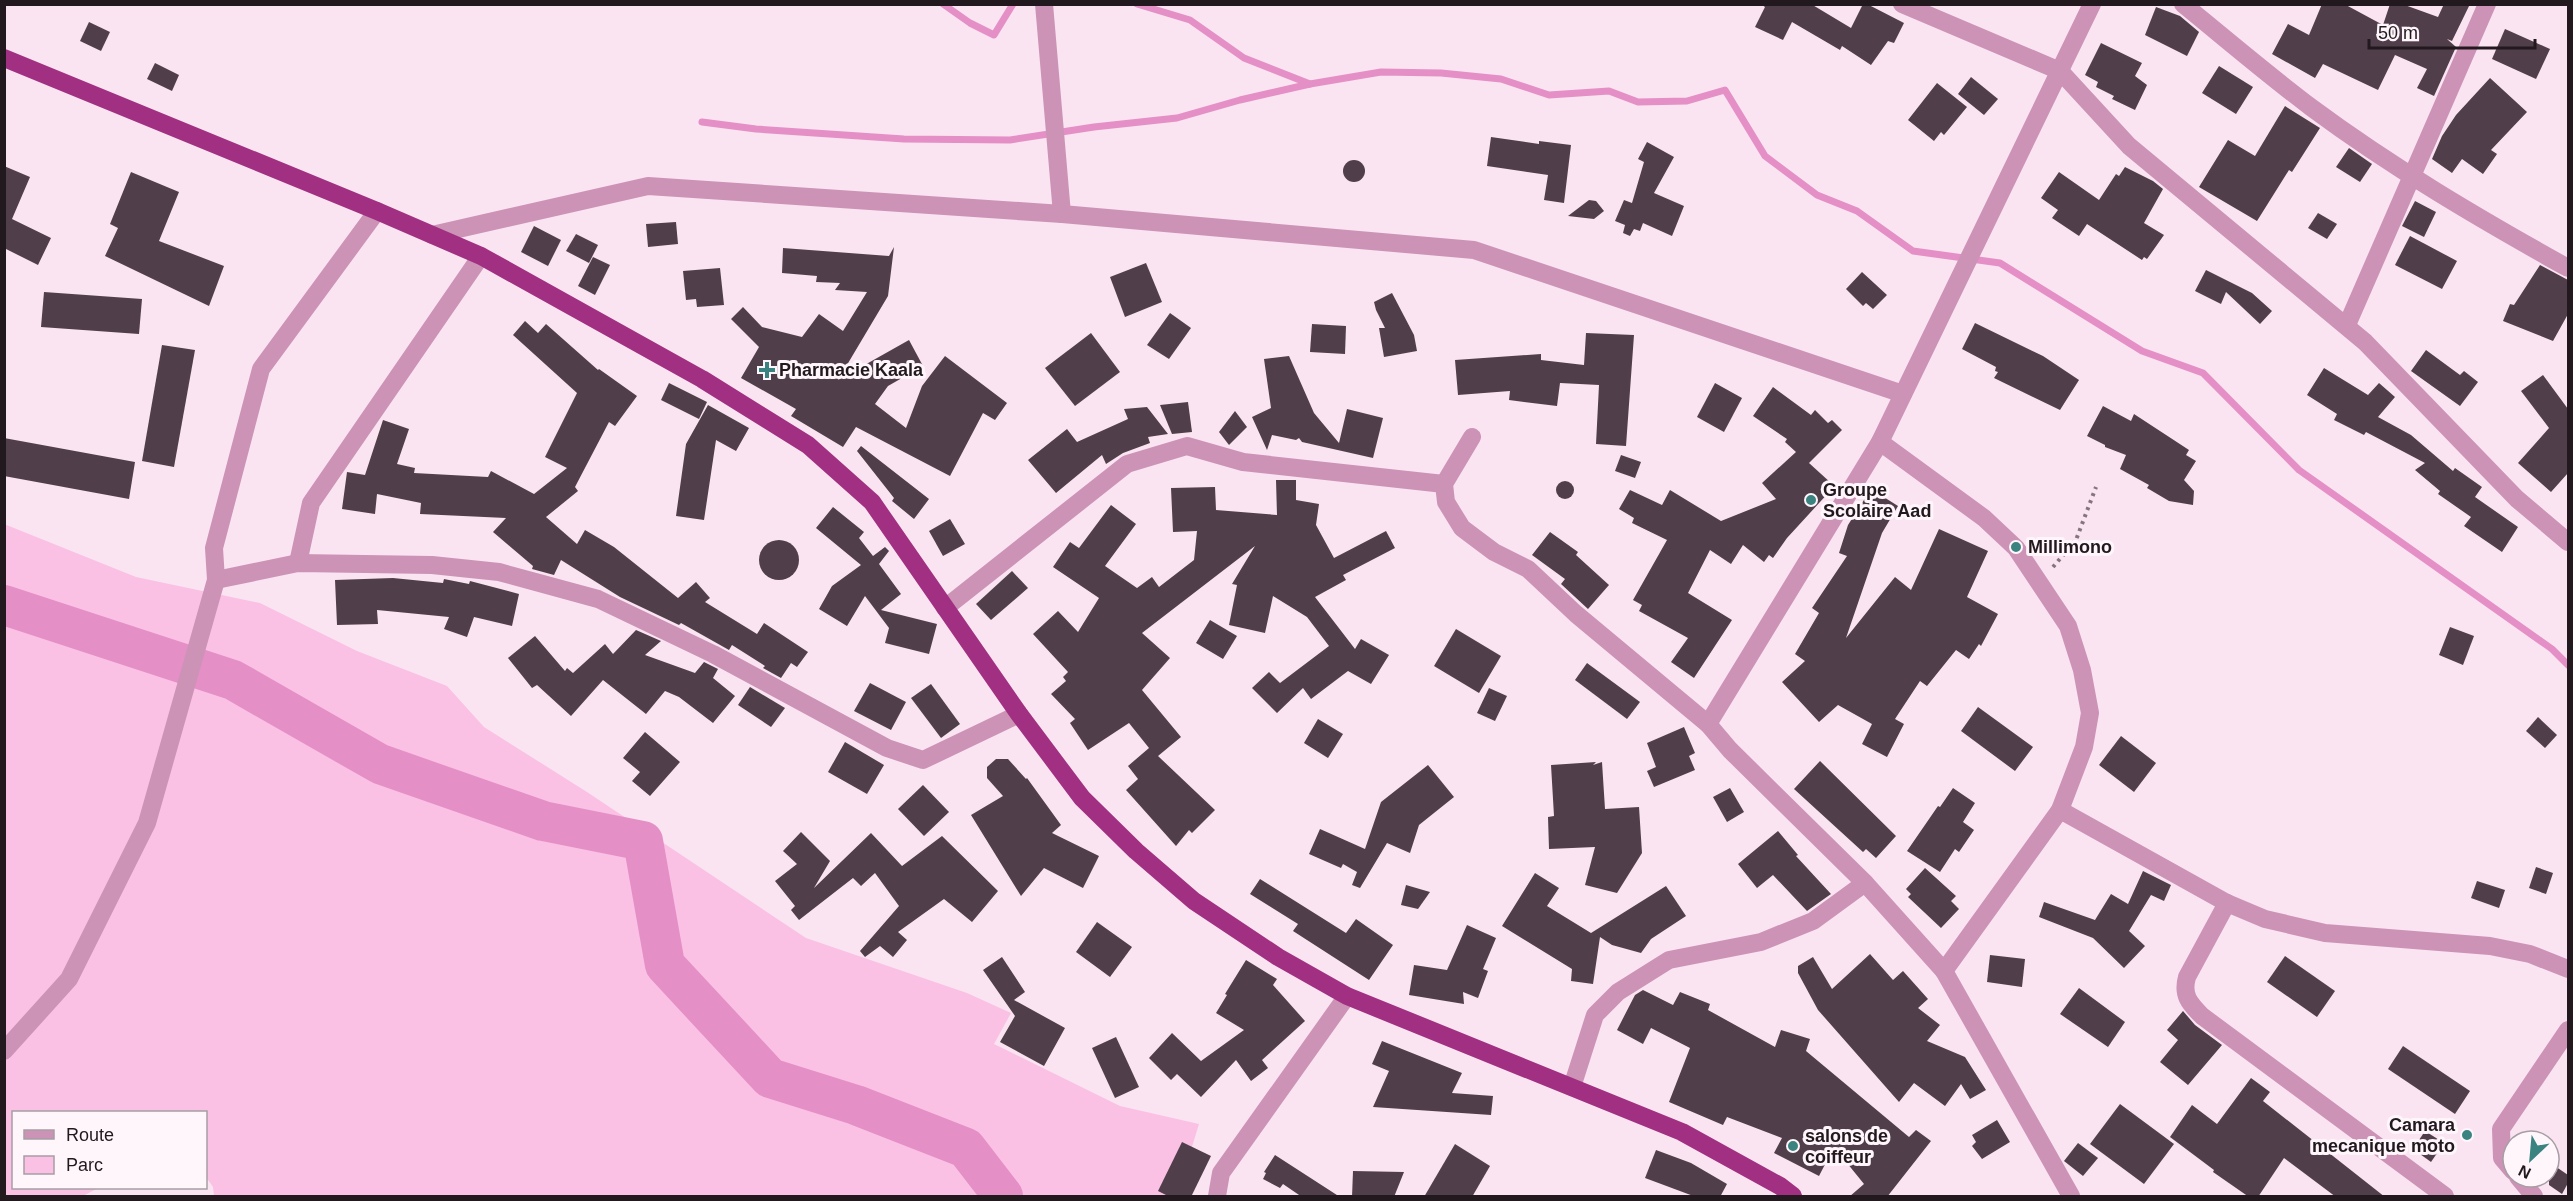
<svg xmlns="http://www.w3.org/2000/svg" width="2573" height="1201" font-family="Helvetica,sans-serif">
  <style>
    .green { fill: #fac1e4 }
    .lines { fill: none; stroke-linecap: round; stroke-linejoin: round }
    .stream { stroke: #e58fc7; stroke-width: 7 }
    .river { stroke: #e58fc7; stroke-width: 40 }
    .building { fill: #503f4a }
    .path { stroke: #83747d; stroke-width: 4; stroke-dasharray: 3 4.5; stroke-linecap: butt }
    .minor { stroke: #cc93b7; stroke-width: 18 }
    .tertiary { stroke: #cc93b7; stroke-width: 18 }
    .trunk { stroke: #a23082; stroke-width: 18 }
    .poi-dot { fill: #3b8380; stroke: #fff6fb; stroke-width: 2 }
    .labels { text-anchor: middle; stroke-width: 6; stroke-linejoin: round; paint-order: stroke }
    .poi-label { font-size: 18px; font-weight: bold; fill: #21191e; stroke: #fff6fb; text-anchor: start }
  </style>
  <rect width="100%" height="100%" fill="#fae4f1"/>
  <path class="green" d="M4,524l132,53 124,26 97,48 90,35 37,41 103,65 219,146 161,55 44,20 -17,31 126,62 79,18 -20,65 -4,7h-961l-1,-9 -7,-10v-65h-192v76h84l-15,8h-78z"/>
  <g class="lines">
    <g class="stream">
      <path d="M943,4l27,19 24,12 19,-31"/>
      <path d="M1137,4l53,16 54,38 66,26"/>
      <path d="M702,122l54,7 148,10 106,1 84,-13 83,-9 63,-18 70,-16 71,-12 60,1 60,6 48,16 60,-4 29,11 49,-1 38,-11 40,66 52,39 40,16 56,40 87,12 142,88 61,22 96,97 253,179 16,16"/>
    </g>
    <path class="river" d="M4,605l229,75 147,84 163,57 100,20 22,124 105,113 86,27 110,43 37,48"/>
  </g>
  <g class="building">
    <path d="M1761,4h50l40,24 12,-24h4l37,19 -10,20 -6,-2 -17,24 -29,-19 -2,4 -48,-28 -9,18 -28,-13 10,-20z"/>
    <path d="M2322,4l24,1 37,20 7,-21h12l36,13 6,-13h26l-18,37 -5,-2 9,8 -22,49 -17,-8 10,-19 -32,-14 -17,35 -55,-26 -8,14 -43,-24 16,-30 21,11z"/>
    <path d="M2156,7l24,9 19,16 -12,24 -42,-21z"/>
    <path d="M89,22l21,10 -9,19 -21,-10z"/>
    <path d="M2505,29l45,20 -14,30 -44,-20z"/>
    <path d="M2101,43l41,20 -7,13 12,9 -12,25 -23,-11 2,-3 -18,-9 2,-5 -13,-7z"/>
    <path d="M155,63l24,12 -7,16 -25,-12z"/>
    <path d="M2219,66l34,21 -17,27 -34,-21z"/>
    <path d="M1971,77l27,22 -14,16 -26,-21z"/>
    <path d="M2490,78l37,34 -36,38 6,4 -14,20 -21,-15 -10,14 -20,-14 10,-23 14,-21z"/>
    <path d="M1937,83l30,24 -23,28 -3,-3 -7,9 -26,-21z"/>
    <path d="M2285,106l35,22 -28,44 -3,-2 -32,51 -58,-34 29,-47 27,16z"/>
    <path d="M1491,137l48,7v-3l32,4 -7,58 -20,-3 4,-25 -61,-9z"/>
    <path d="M1647,142l27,15 -20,36 30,13 -12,30 -29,-13 -3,8 -6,-2 -4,7 -7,-3 2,-8 -10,-4 9,-21 8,3 12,-41 -6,-3z"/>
    <path d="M2349,148l23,16 -12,18 -24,-15z"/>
    <circle cx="1354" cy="171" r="11"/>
    <path d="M4,166l26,11 -18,42 39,19 -13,27 -34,-17z"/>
    <path d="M2125,167l28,14 10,8 -19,34 20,12 -17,24 -3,-2 -2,3 -55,-36 -8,12 -27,-18 6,-8 -17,-12 18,-26 40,28 17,-26 3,2z"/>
    <path d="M131,172l48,20 -20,49 65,25 -15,40 -104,-50 13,-28 -8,-4z"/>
    <path d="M1589,200l7,1 8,10 -10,8 -26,-3z"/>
    <path d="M2415,201l21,11 -12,25 -22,-11z"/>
    <path d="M2318,213l19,11 -10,15 -19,-11z"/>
    <path d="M676,222l2,22 -30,3 -2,-23z"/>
    <path d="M534,226l27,14 -13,26 -27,-14z"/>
    <path d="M576,234l22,11 -9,18 -23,-12z"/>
    <path d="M2410,236l47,25 -15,28 -47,-24z"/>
    <path d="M894,247l-6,49 -50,84 71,-40 14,26 -35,20 -13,18 31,24 16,-42 23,-30 62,47 -12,17 -12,-7 -33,63 -94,-49 -13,20 -52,-31 5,-7 -55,-31 18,-31 -28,-28 12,-12 19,20 40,10 17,-23 24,17 24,-39 -32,-2 5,-7 -24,-1 1,-6 -35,-3 1,-25 106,8z"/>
    <path d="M593,257l17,8 -15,30 -17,-9z"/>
    <path d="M1146,263l16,39 -37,15 -15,-40z"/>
    <path d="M2540,265l28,15v34l-15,27 -50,-20 7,-17 4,1z"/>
    <path d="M720,268l4,37 -27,2 -1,-8 -10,1 -3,-29z"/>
    <path d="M2206,270l46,23 20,18 -12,13 -34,-32 -5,12 -26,-13z"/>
    <path d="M1862,272l25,23 -14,14 -7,-6 -3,3 -17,-17z"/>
    <path d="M44,292l98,7 -3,35 -98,-7z"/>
    <path d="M1392,293l22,42 3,16 -33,6 -5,-29h6l-9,-18 -2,-8z"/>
    <path d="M1170,313l21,15 -22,31 -22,-14z"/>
    <path d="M525,321l13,12 8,-9 52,46 1,-1 38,27 -22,30 -6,-4 -34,65 3,4 -32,26 31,27 8,-14 29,17 64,51 18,-16 14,16 -5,4 52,32 7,-11 44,29 -11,15 -6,-4 -10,15 -18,-10 2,-2 -33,-21 -3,5 -48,-27 -2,2 -59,-28 -59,-37 -7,15 -22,-6 1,-3 -40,-34 13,-14 -86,-4 1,-11 -44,-9 -2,20 -33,-5 5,-37 18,3 18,-55 26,9 -12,35 18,4 -1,5 74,4 3,-6 43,23 33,-26 -22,-11 32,-64 -64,-58z"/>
    <path d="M1975,323l68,33 36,24 -19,30 -66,-32 4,-6 -3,-1 1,-4 -34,-18z"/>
    <path d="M1312,324l34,2 -1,28 -35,-2z"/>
    <path d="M1091,333l29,39 -45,34 -30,-38z"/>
    <path d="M1586,333l48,2 -8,111 -30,-2 3,-59 -39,-2 -3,23 -48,-6 1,-9 -52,4 -3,-35 86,-6v6l43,5z"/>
    <path d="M162,345l33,5 -21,117 -32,-6z"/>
    <path d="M2426,350l34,25 4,-4 14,11 -18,24 -49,-35z"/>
    <path d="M1289,356l25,57 25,30 8,-34 36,9 -10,40 -71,-16 -3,-4 -3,2 -24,-5 -5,15 -15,-33 19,-9 -7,-49z"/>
    <path d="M2324,368l44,27 11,-12 16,14 -17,20 33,18 42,36 2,-3 27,19 -7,10 43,30 -16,25 -38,-26 7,-9 -33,-23 2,-3 -25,-21 10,-7 -59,-31 -2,3 -30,-15 3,-6 -30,-19z"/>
    <path d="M2543,375l25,34v64l-17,19 -33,-29 31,-35 -28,-37z"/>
    <path d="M669,383l38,19 -8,17 -38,-19z"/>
    <path d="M1715,383l27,15 -18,34 -27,-15z"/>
    <path d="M1773,387l38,28 4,-5 13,13 4,-3 10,10 -33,33 22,20v7l-44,48 -14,20 -4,-3 -5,7 -21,-17 -12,19 -21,-14 -22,43 44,27 -38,58 -23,-16 17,-24 -49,-27 3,-6 -9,-5 34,-60 -35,-17 2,-5 -15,-9 11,-19 32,15 8,-15 51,31 55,-22 -14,-16 34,-31 -11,-10 2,-3 -34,-23z"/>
    <path d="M1188,402l4,30 -20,2 -12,-29z"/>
    <path d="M708,405l41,23 -13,23 -20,-11 -12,80 -28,-4 10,-72z"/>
    <path d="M2103,406l28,15 3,-7 55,36 -3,5 10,6 -12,19 10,11 -1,14 -24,-4 -22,-13 2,-3 -29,-16 6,-14 -21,-8v-2l-18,-9z"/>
    <path d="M1147,407l21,27 -20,3 2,6 -27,10 -17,11 -4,-9 -46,38 -28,-33 39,-31 10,13 51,-23 -4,-10z"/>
    <path d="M1235,411l12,16 -18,18 -10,-13z"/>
    <path d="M4,438l131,24 -6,37 -125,-23z"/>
    <path d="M861,446l68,53 -15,20 -22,-18 2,-3 -37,-47z"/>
    <path d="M1621,455l20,7 -6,16 -20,-7z"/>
    <path d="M1276,480h20v20l23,4 -3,21 18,33 52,-27 9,17 -52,27 3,5 -31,17 40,52 6,-10 28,16 -18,29 -23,-13 -37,28 -8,-11 -26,25 -25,-25 17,-16 11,11 49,-37 -22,-29 -34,-21 -8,37 -36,-8 8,-40 -5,-1 23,-38 -113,87 28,25 -28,32 39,47 -23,19 57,54 -23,23 -3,-3 -13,16 -50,-56 12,-11 -10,-13 21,-18 -20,-25 -41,27 -18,-27 5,-4 -24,-25 15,-13 -3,-4 5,-5 -35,-38 25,-23 20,21 21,-34 -46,-31 17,-25 9,6 32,-43 25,19 -31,42 32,22 15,-11 7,10 35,-27 3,-29 -24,1 -2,-44 44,-1 1,23 61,5z"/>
    <circle cx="1565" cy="490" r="9"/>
    <path d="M1871,489l27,17 -16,27 -36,105 49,-61 16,13 28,-61 49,22 -21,46 31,17 -17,32 -2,-2 -10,15 -13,-9 -29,36 -7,-5 -25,38 9,5 -17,33 -25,-13 10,-20 -34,-19 -19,17 -37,-40 23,-21 -10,-7 24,-41 -7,-5 35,-52 -8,-3 9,-28z"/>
    <path d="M833,507l31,25 -5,6 14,18 12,-9 4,4 -10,13 22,30 -20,16 56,14 -8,30 -44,-11 4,-15 -24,-32 -18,30 -28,-17 13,-23 29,-21 -45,-37z"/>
    <path d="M950,519l15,25 -22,12 -14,-25z"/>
    <path d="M1550,532l28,20 -2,3 33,30 -21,24 -27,-25 4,-5 -33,-24z"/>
    <circle cx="779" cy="560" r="20"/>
    <path d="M1012,571l16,17 -37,32 -15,-16z"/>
    <path d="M393,578l50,5 1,-4 25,5 1,-3 49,13 -7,32 -38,-9 -7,20 -23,-8 5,-12 -72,-7 1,14 -41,1 -2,-45z"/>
    <path d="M1210,620l27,16 -14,23 -27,-16z"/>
    <path d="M2450,627l24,9 -11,29 -24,-10z"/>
    <path d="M1456,629l45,27 -22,37 -45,-27z"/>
    <path d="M636,630l25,11 -16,14 50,18 9,-11 14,7 -5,9 22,18 -22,27 -34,-26 -14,-6 -19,23 -43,-34 -32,36 -34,-31 -5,3 -24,-30 27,-22 30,35 2,-3 6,5 32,-29 8,10z"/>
    <path d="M1587,663l53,39 -13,17 -52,-39z"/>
    <path d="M870,683l36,19 -15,28 -37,-19z"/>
    <path d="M931,684l29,40 -19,14 -30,-40z"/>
    <path d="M750,687l35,21 -14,19 -33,-22z"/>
    <path d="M1489,688l18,8 -12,25 -18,-8z"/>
    <path d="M1978,707l55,40 -18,24 -54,-40z"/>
    <path d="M2538,717l19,18 -12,13 -19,-17z"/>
    <path d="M1318,719l25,15 -15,24 -24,-15z"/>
    <path d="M1684,727l11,26 -6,3 6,14 -41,17 -7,-16 9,-4 -9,-24z"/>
    <path d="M645,732l35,30 -30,34 -18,-15 8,-9 -17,-14z"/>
    <path d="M2121,736l35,27 -22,29 -35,-27z"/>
    <path d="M845,742l39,23 -17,29 -39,-22z"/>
    <path d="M996,759h12l18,20 1,-1 34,47 -9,8 47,23 -16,32 -39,-20 -23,28 -50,-81 32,-19 -16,-18v-11z"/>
    <path d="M1820,761l76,75 -20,22 -10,-9 -3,3 -69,-63z"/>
    <path d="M1596,762l-3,3 9,-3 3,47 34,-2 3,46 -25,40 -32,-8 10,-38 -46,2 -1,-32 6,-1 -3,-51z"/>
    <path d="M1428,765l26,32 -35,28 -9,28 -23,-10 -27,45 -8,-3 5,-13 -14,-8 -2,4 -32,-14 11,-25 45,20 16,-47z"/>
    <path d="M923,785l26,27 -25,24 -26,-27z"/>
    <path d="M1730,788l14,24 -17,10 -14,-25z"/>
    <path d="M1953,788l22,15 -12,19 11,8 -15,22 -4,-3 -15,23 -33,-21 31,-45 2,1z"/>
    <path d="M1778,831l20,24 -2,1 35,38 -24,17 -34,-36 -16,13 -19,-24z"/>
    <path d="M801,832l29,29 -16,27 57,-55 31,33 40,-30 56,55 -26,31 -28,-23 -46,33 9,8 -14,17 -13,-11 -15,11 -5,-6 39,-45 -24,-33 -14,13 -8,-8 -54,42 -8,-10 4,-4 -20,-25 22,-17 -14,-13z"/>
    <path d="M2536,867l17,6 -7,21 -17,-6z"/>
    <path d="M1925,868l31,28 -5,5 8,8 -18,19 -33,-31 3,-3 -5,-5z"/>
    <path d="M2143,871l28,14 -7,16 -13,-6 -22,36 16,15 -21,22 -31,-30 -54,-21 5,-15 51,18 16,-26 17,10z"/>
    <path d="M1535,873l24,15 -12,18 44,27 75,-47 20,30 -35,23 -10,14 -29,-8 -12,-8 -7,47 -22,-3 1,-12 -70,-43z"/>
    <path d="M1260,879l86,54 10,-14 37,26 -24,35 -76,-49 5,-7 -48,-30z"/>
    <path d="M2477,881l28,9 -6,18 -28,-10z"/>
    <path d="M1406,885l24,7 -12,17 -17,-4z"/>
    <path d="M1097,922l35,25 -22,30 -34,-25z"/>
    <path d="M1467,925l29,13 -13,31 5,2 -10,27 -15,-6 1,12 -55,-9 5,-30 33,5z"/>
    <path d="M1870,954l23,26 10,-9 25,28 -10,9 22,17 -13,16 38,16 21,33 -16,9 -9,-15 -16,22 -31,-23 -15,19 -81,-92 -20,-37v-7l15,-9 19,32z"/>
    <path d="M1990,955l35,4 -3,28 -35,-5z"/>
    <path d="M2285,956l50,35 -18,26 -50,-35z"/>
    <path d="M1002,957l23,35 -11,8 51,28 -21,38 -44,-24 15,-26 -32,-46z"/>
    <path d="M1246,960l31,19 -4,6 32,36 -43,39 6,8 -17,13 -15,-21 -35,37 -24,-23 -6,6 -22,-22 23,-25 29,28 43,-31 -28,-17 11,-18 -2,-1z"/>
    <path d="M2079,988l46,34 -17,25 -48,-33z"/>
    <path d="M1643,990l30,15 7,-13 30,12 -2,6 67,37 6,-17 29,9 -4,12 103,86 7,-7 15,11 -44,56h-38l15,-13 -30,-37 -15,29 -45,-23 8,-15 -55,-21 -4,8 -54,-23 21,-54 -39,-20 -8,16 -26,-14 18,-35z"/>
    <path d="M2183,1011l12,14 27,20 -34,40 -28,-23 18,-22 -11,-10z"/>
    <path d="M1116,1037l23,50 -24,11 -23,-50z"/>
    <path d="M1382,1041l80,32 -10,20 41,3 -2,19 -118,-8 16,-36 -17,-7z"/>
    <path d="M2403,1046l67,45 -15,23 -67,-45z"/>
    <path d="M2251,1078l19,14 -7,9 122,96h-49l-52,-39 -26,39h-9l-36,-25 1,-2 -44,-33 22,-32 25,19z"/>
    <path d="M2120,1104l54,40 -30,40 -54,-40z"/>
    <path d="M1997,1120l13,22 -28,17 -10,-13 4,-4 -4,-7z"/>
    <path d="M2425,1131l19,12 -13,19 -18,-13z"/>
    <path d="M1182,1142l29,14 -20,41h-21l-12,-6z"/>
    <path d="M2078,1143l20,15 -15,18 -19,-15z"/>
    <path d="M1455,1144l35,22 -18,31h-48z"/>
    <path d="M1656,1150l35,13 36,21 -7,13h-24l-51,-19z"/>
    <path d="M1275,1155l65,42h-38l-19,-13 -3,4 -17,-9 3,-6 -2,-1z"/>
    <path d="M2549,1162l19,13v8l-6,11 -13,-9z"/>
    <path d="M1353,1171l51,1 -10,25h-42z"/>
  </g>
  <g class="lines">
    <path class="path" d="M2053,567l23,-27 20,-53"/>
    <g class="minor">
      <path d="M1044,4l18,210"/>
      <path d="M1902,4l158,67 69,75 236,196 152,157 51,43"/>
      <path d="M2183,4c43,35 85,71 129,104 81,60 168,111 256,160"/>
      <path d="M432,235l216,-49 414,28 412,36 429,144"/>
      <path d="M2347,325l140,-321"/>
      <path d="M1472,437l-28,47 2,18 16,26 32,24 34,17 48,45 132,110"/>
      <path d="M1880,442l104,76 32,30 52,78 14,44 8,43 -6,34 -24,63 -116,161"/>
      <path d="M298,563l13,-60 170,-247"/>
      <path d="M216,580l82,-17 134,2 67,7 99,27 115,55 174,94 36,12 96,-46"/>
      <path d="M945,608l182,-144 60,-18 56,16 201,22"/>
      <path d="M2060,810l167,93 38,16 60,14 165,13 40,8 38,15"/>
      <path d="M2227,903l-40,74c-5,18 2,26 15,39l243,180"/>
      <path d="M4,1051l65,-72 78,-156 69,-243 -2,-32 47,-179 116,-158"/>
      <path d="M1572,1087l23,-72 23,-23 51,-32 92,-18 52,-21 52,-38"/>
      <path d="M2513,1171l-11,-13 -1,-29 67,-99"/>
      <path d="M2518,1177l16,19"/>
      <path d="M1217,1196l4,-23 126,-177"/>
    </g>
    <path class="tertiary" d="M2071,1196l-127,-225 -79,-88 -135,-133 -22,-26 172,-282 212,-438"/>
    <path class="trunk" d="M4,58l373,153 104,45 221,123 106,66 64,57 147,212 63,84 54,53 58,50 84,56 69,39 335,136 98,54 13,10"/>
  </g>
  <g class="poi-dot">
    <path d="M764 361h6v6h6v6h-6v6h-6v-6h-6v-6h6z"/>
    <circle cx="1811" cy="500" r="6"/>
    <circle cx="2016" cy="547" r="6"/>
    <circle cx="2467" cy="1135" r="6"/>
    <circle cx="1793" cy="1146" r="6"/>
  </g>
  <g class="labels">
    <g class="poi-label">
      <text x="779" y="376">Pharmacie Kaala</text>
      <text x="1823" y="496">Groupe<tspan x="1823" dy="21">Scolaire Aad</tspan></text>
      <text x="2028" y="553">Millimono</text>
      <text x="2455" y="1131" text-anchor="end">Camara<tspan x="2455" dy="21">mecanique moto</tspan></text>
      <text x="1805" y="1142">salons de<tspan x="1805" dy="21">coiffeur</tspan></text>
    </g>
  </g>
  <rect width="2573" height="1201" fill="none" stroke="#21191e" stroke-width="12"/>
  <rect x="12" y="1111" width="195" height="78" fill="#fff6fb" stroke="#a69ea3" stroke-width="1.5"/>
  <rect x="24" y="1130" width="30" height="9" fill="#cc93b7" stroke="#a69ea3" stroke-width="1.5"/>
  <text x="66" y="1141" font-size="18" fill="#21191e">Route</text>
  <rect x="24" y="1156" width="30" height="18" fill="#fac1e4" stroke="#a69ea3" stroke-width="1.5"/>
  <text x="66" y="1171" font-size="18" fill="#21191e">Parc</text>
  <g transform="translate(2531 1159) rotate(206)"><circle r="28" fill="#fff6fb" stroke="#a69ea3" stroke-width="1.5"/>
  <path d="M0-4.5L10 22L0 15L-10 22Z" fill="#3b8380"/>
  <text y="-9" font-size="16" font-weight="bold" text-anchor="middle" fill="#21191e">N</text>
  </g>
  <path d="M2369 39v9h166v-9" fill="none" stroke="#21191e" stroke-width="3"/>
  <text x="2378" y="39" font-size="18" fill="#21191e" stroke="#fff6fb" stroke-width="4.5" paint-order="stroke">50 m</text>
</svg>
